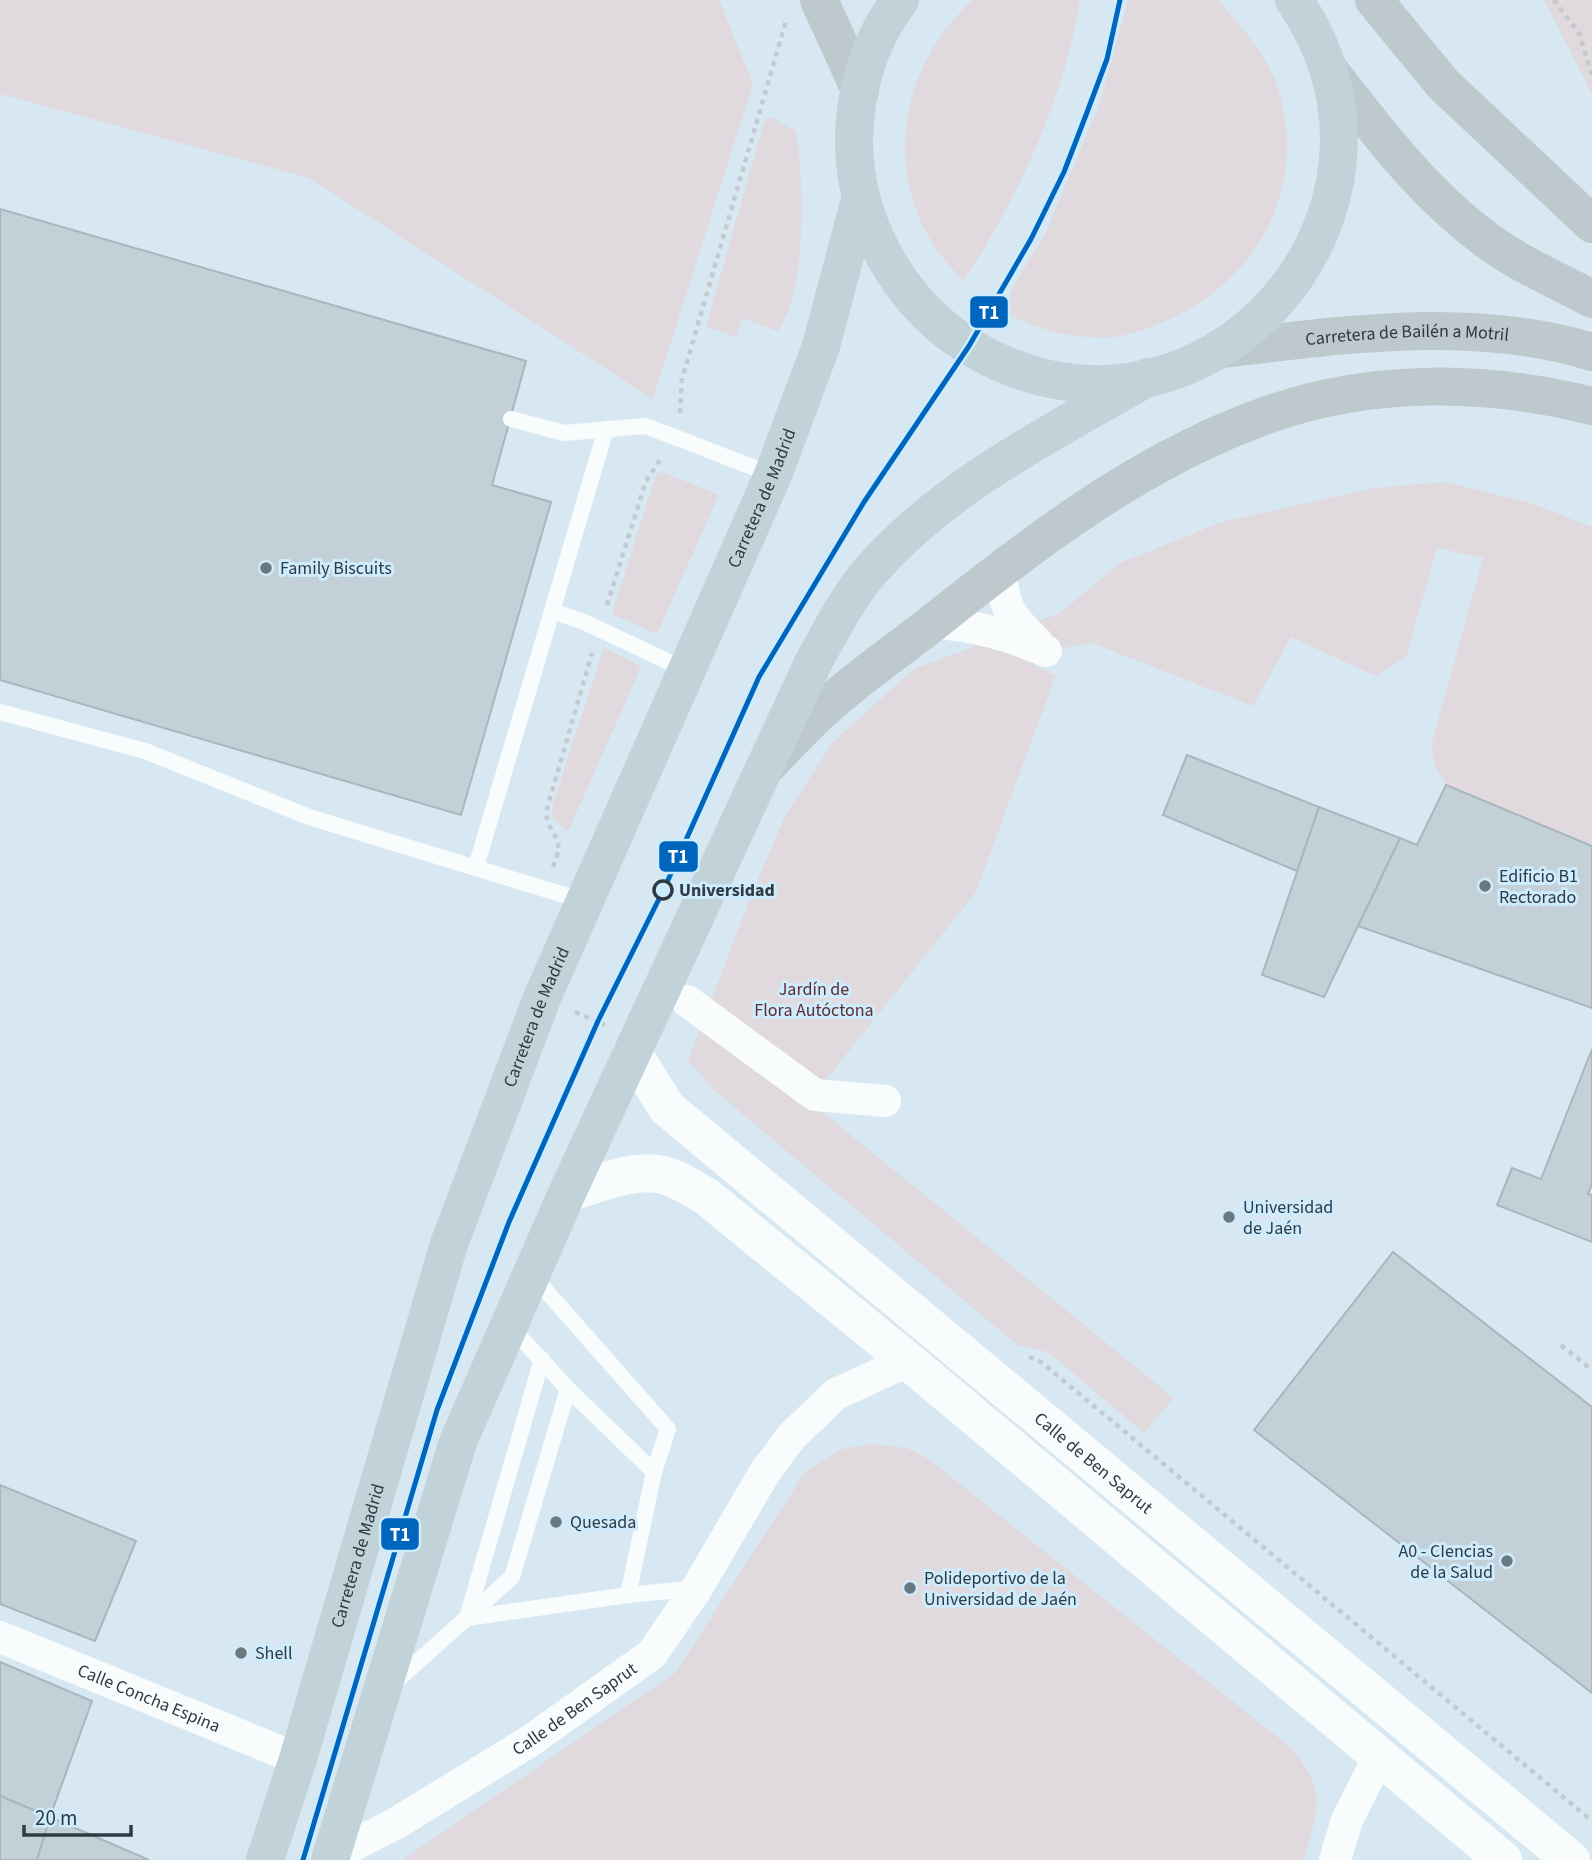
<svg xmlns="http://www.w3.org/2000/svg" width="1592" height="1860" font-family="'Source Sans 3',sans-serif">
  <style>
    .green { fill: #e0d9dd }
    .building { fill: #c3d0d7; stroke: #aab6be; stroke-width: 2 }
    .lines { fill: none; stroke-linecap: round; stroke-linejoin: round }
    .path { stroke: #c4cacd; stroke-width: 4.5; stroke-dasharray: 5 5; stroke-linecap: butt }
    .lane { stroke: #f9fcfd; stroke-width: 16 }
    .street { stroke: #f9fcfd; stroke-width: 32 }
    .secondary { stroke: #f9fcfd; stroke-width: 38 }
    .primary { stroke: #bec9ce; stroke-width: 38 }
    .highway { stroke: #c2d2d9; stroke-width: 38 }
    .tram-1-casing { stroke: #cdecfd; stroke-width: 10 }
    .tram-1 { stroke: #0065bd; stroke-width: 5 }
    .poi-dot { fill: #6a7880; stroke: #cdecfd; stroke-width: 2.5 }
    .stop-dot { fill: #cdecfd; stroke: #2f3b42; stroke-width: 3.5 }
    .labels { text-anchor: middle; stroke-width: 6; stroke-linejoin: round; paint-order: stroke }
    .street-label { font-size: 18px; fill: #2f3b42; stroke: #cdecfd }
    .poi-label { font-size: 18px; fill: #2f3b42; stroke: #cdecfd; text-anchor: start }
    .stop-label { font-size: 18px; font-weight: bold; fill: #2f3b42; stroke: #cdecfd; text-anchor: start }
    .park-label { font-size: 18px; fill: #602d30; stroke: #cdecfd }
    .line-badge { stroke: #cdecfd; stroke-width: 2.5 }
    .badge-label { font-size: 19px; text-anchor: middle; font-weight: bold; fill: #fff }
  </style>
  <rect width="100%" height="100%" fill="#d8e8f2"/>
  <g class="green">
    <path d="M0,0h719l34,84 -100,315 -344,-221 -309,-84z"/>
    <path d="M973,0h107c-14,94 -63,202 -117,281 -13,-15 -26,-29 -36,-47 -43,-79 -20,-176 46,-234z"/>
    <path d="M1128,0h90c27,31 55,61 64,102 21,95 -27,178 -112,217 -16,7 -38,16 -56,18 -41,3 -75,-7 -112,-25l12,-27 32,-53 54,-129z"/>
    <path d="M1544,0h48v94z"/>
    <path d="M770,117l26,14c8,46 12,164 -19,200l-35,-13 -6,19 -30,-11 58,-204z"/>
    <path d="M662,472l57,23 -62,139 -45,-20 44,-140z"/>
    <path d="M1445,482l86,21 61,24v319l-146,-61 -11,-19 -4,-20 52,-188 -46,-10 -31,109 -30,19 -85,-39 -38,69 -161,-63 -46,8 -13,14 23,10 -80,217 -167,209 365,297 -30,35 -96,-81 -31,-7 -304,-256 -25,-29 65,-169 33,-77 47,-72 81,-73 51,-19 36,-18 58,-18 61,-51 102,-41 152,-34z"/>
    <path d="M604,647l37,20 -73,164 -15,-12 -1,-12z"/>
    <path d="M871,1444l36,4 22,11 361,288c38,45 28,60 14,113h-902l274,-188 129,-200 37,-23z"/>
  </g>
  <g class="building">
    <path d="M0,209l526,152 -34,124 59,17 -90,313 -461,-135z"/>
    <path d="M1187,755l132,52 -22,64 -134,-56z"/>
    <path d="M1446,785l146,61v162l-234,-82 42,-88 17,7z"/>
    <path d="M1319,807l81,31 -76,159 -62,-22z"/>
    <path d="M1592,1049v135l-4,10 4,1v47l-95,-37 15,-37 29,11z"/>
    <path d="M1393,1252l199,155v286l-338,-263z"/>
    <path d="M0,1485l136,56 -41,100 -95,-37z"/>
    <path d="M0,1662l92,39 -42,116 -50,-21z"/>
    <path d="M0,1796l50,21 -13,43h-37z"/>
    <path d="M50,1817l99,43h-112z"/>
  </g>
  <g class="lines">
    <g class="path">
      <path d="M1554,0l25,33 13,42"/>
      <path d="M680,413l2,-34 104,-358"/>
      <path d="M607,605l39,-124 14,-21"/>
      <path d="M553,867c14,-34 -4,-27 -7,-55l46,-159"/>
      <path d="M575,1012l30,13"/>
      <path d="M1561,1345l31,25"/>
      <path d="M1029,1357l12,5 551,459"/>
    </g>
    <g class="lane">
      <path d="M511,419l53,14 82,-7 127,49"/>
      <path d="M552,611l32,11 102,48"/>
      <path d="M0,712l145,39 164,66 275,84"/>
      <path d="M476,867l130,-438"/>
      <path d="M533,1276l135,153 -14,43"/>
      <path d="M542,1359l-75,259 161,-23 69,-7"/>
      <path d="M568,1389l86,83 -26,123"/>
      <path d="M392,1685l120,-108 56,-188 -58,-63"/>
    </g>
    <g class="street">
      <path d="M1001,568c1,37 9,49 36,74"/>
      <path d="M933,623c42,2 75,12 113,28"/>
      <path d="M687,1001l128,94 70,6"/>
      <path id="s1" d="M0,1637l298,122"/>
      <path id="s2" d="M332,1856l63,-32 135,-83 122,-87 45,-66 68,-116 27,-36 44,-42 72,-33"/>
      <path d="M1335,1860l12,-40 33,-65"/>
    </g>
    <g class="secondary">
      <path id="s3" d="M632,1052l35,56 904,752"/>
      <path d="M567,1193c29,-8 65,-25 96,-18 16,4 30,14 44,22l201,164 595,499"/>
    </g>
    <g class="primary">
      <path d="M819,0l41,90"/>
      <path d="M1374,0l69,84 149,140"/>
      <path d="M1329,70c51,65 100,131 169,178 29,20 63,34 94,51"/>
      <path id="s4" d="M1221,349c125,-14 249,-34 371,3"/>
      <path d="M768,765c19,-20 38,-41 60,-60 37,-33 78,-60 116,-91 99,-79 208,-160 329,-201 102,-35 216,-33 319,-7"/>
    </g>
    <g class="highway">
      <path d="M900,0c-44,58 -57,139 -36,208 19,60 58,112 113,143 225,127 463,-138 317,-351"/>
      <path id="s5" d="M265,1860l33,-101 151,-515 93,-246 231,-523 48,-129 40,-150"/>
      <path d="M330,1860l128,-418 109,-249 246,-530c18,-32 35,-67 60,-95 76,-85 178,-134 275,-191"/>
    </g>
    <defs>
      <path id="tram-1" d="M303,1860l134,-450 72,-188 89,-201 66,-132 95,-212 105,-175 105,-156 62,-107 33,-67 22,-57 21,-56 13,-59"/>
    </defs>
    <use href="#tram-1" class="tram-1-casing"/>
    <use href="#tram-1" class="tram-1"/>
  </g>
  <g class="poi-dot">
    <circle cx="266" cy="568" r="7"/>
    <circle cx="1485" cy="886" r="7"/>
    <circle cx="1229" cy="1217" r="7"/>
    <circle cx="556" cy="1522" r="7"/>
    <circle cx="1507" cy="1561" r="7"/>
    <circle cx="910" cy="1588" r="7"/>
    <circle cx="241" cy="1653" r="7"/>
  </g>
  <circle class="stop-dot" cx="663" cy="890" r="9"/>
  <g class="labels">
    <g class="street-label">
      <text dy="6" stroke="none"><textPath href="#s4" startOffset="187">Carretera de Bailén a Motril</textPath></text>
      <text dy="6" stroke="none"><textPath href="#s5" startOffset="1452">Carretera de Madrid</textPath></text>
      <text dy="6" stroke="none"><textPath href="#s5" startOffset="886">Carretera de Madrid</textPath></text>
      <text dy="6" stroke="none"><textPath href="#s3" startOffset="621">Calle de Ben Saprut</textPath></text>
      <text dy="6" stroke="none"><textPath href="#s5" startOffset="318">Carretera de Madrid</textPath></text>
      <text dy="6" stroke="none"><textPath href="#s1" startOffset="161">Calle Concha Espina</textPath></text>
      <text dy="6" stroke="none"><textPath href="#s2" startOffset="284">Calle de Ben Saprut</textPath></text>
    </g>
    <g class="poi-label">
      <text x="280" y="574">Family Biscuits</text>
      <text x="1499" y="882">Edificio B1<tspan x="1499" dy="21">Rectorado</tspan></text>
      <text x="1243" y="1213">Universidad<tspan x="1243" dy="21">de Jaén</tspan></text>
      <text x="570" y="1528">Quesada</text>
      <text x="1493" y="1557" text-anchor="end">A0 - CIencias<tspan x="1493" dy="21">de la Salud</tspan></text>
      <text x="924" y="1584">Polideportivo de la<tspan x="924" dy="21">Universidad de Jaén</tspan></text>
      <text x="255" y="1659">Shell</text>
    </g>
    <g class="stop-label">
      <text x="679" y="896">Universidad</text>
    </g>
    <g class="park-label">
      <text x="814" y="995">Jardín de<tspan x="814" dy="21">Flora Autóctona</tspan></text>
    </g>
  </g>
  <g class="line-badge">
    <rect x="969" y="295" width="40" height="34" rx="7" fill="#0065bd"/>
    <rect x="658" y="840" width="41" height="33" rx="7" fill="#0065bd"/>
    <rect x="380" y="1517" width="40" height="34" rx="7" fill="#0065bd"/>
  </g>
  <g class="badge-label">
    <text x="989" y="319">T1</text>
    <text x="678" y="863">T1</text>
    <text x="400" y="1541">T1</text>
  </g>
  <path d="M24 1825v10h107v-10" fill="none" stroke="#2f3b42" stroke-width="3.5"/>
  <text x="35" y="1825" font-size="21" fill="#2f3b42" stroke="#cdecfd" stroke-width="5" paint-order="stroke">20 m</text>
</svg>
